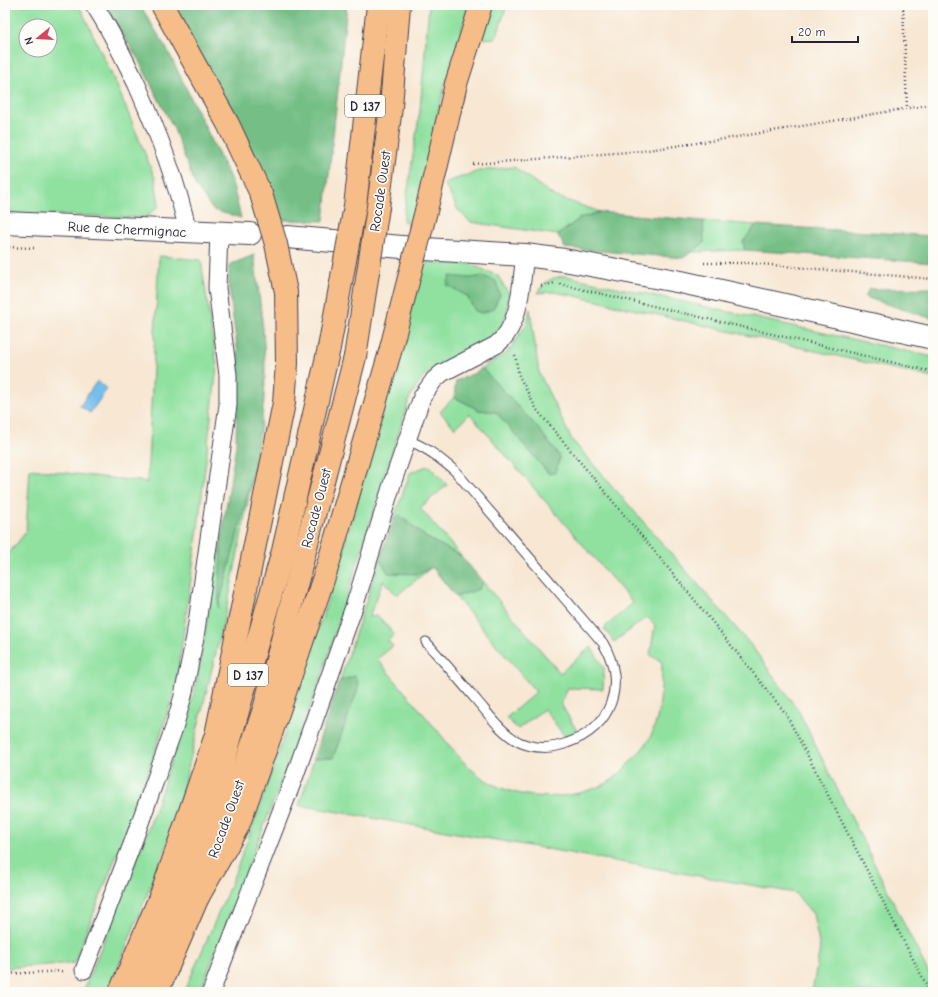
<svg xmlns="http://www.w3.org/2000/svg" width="938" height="997" font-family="'Comic Neue',sans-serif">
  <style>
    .green { fill: #90e1a0; stroke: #59826e; fill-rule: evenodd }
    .forest { fill: #74bf86; stroke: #4b7060 }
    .water { fill: #74bfed; stroke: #4b7094 }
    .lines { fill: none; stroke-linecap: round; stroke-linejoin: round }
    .service-casing { stroke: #424052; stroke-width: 11 }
    .minor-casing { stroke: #424052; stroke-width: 19 }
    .tertiary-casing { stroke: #424052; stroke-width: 24 }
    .primary-casing { stroke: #424052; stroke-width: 24 }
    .trunk-casing { stroke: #424052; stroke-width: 24 }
    .path { stroke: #424052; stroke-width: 2.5; stroke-dasharray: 1 3; stroke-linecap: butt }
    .service { stroke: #fff; stroke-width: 9 }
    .minor { stroke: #fff; stroke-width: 17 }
    .tertiary { stroke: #fff; stroke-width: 22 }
    .primary { stroke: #f7bd88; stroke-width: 22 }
    .trunk { stroke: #f7bd88; stroke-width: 22 }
    .primary-bridge-casing { stroke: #424052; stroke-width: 24; stroke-linecap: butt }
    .trunk-bridge-casing { stroke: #424052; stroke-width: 24; stroke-linecap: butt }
    .primary-bridge { stroke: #f7bd88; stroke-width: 22 }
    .trunk-bridge { stroke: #f7bd88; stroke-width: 22 }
    .labels { text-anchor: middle; stroke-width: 3.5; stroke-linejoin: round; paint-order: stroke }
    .shield { fill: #fdfcf7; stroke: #646373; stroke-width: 1 }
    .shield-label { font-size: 13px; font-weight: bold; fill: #22223b }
    .street-label { font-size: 14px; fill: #22223b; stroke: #fdfcf7 }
  </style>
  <rect width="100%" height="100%" fill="#fdfcf7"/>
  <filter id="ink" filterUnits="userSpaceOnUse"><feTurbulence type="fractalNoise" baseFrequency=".025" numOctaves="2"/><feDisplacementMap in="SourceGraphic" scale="8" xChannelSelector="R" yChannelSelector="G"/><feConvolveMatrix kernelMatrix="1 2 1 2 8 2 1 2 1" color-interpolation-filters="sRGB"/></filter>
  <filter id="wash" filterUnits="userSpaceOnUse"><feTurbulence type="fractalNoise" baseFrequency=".012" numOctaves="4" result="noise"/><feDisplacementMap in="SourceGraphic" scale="16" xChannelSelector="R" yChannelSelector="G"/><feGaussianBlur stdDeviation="0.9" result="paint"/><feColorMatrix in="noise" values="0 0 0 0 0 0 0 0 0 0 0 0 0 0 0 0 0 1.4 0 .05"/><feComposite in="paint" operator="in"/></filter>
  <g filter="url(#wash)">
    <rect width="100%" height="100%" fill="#f7e7d3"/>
    <g class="green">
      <path d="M5,5h72l4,4 36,77 38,92 4,27 -13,13 -141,-5zM26,26h24v24h-24z"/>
      <path d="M429,5h40l-25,84 -32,134 -3,1 -6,-3 17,-111z"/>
      <path d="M490,5h17l-11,33 -14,1z"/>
      <path d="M514,167l40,29 46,16 -20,6 -22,17 -88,-13 -12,-12 -14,-27 35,-12z"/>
      <path d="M703,221l53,4 -13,17 2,8 -54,2 13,-9z"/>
      <path d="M159,256l42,4 16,106 -19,162 -22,159 -34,104 -68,172 -69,5v-414l5,-2 16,-20 4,-63 117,13z"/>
      <path d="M424,262l46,2 28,12 11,18 -1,16 -6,16 -10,11 -68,39 -14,21 -90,284 -120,311h-16c19,-44 39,-87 56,-132 73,-195 129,-397 184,-598z"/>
      <path d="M566,276l367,81v21l-362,-83 -17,-3 -16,1c6,-12 13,-16 28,-17z"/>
      <path d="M530,309l9,64 33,67 178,204 48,66 135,272v10h-121l8,-44 -7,-34 -18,-21 -496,-88 81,-246 8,14 44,-6 -35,28 -14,-14 -14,36 9,-1 16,18 -6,7 5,5 -16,13c20,23 39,47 59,70 16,19 30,40 53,53 34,19 78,19 114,3 12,-5 23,-18 31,-27 8,-8 17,-19 20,-30 8,-21 7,-44 8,-66l-12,-7 5,-30 -8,-8 -33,25 -10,-14 29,-25 -163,-189 -15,14 -15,-16 14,-15 25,13 17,2 53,62 -74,-101 32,-20 20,-29z"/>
      <path d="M256,461l-29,146 -54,223 -65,162h-25l63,-156 49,-146 27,-156 -3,71z"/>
      <path d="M429,466l18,19 -27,23 41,48 -34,-18 -28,-23 -6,6 17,-48 14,-6z"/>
      <path d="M483,582l77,91 31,-26 13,21 -1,21 -35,-1 -7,16 16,27 -11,7 -22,-29 -26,20 -12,-11 30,-26 -80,-95 22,-8z"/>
    </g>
    <g class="forest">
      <path d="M104,5h36l28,46 64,131 9,36 -28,-8 -18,-25 -21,-56 -36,-70z"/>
      <path d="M171,5h176l-23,216 -45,-1z"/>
      <path d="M600,212l103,9 1,22 -21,15 -118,-10 -7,-13 22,-17z"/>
      <path d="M756,225l177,11v27l-188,-13 -2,-8z"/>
      <path d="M254,255c6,48 14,97 10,145 -7,71 -28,139 -46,208l4,-74 14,-89 2,-91 -9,-66v-23z"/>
      <path d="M450,276l20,2 13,-2 13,5 4,14 -7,14 -11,4 -7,-2 -8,-15 -20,-11z"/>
      <path d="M933,288v31l-68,-22 4,-8z"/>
      <path d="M482,368l56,60 22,29 -4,15 -7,2 -53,-62 -17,-2 -25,-13 2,-16 19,-8z"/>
      <path d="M399,515l28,23 34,18 22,26 -4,7 -23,8 -24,-30 -13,7 -31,-1 -8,-14 13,-38z"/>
      <path d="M355,676l4,10 -26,72 -20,1 26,-78z"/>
    </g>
    <path class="water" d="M97,381l10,8 -17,24 -10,-7z"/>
  </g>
  <g filter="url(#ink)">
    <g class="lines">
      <defs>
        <path id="service" d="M407,440c20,7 32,18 48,31l148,172c24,41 9,85 -36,100 -15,6 -33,6 -48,-1 -17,-9 -29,-26 -41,-40 -17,-20 -34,-40 -52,-60"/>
        <g id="minor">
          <path d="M94,5c17,25 30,53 43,80 21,48 40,96 51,147"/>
          <path d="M84,970l49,-128 41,-114 9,-32 12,-59 33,-232v-30l-11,-87 2,-56"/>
          <path d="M211,992l83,-214 61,-174 38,-123 29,-84 12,-17 8,-7 54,-28c25,-18 25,-62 29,-90"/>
        </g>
        <g id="tertiary">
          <path d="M5,223l245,11"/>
          <path d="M287,237l138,12 100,6 39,5 117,22 252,56"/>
        </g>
        <g id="primary">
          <path d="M355,206l23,-201"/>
          <path d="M378,207l13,-100 8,-102"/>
          <path d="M134,992l42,-94 44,-123 63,-224 46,-203"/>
          <path d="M157,992l41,-95 35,-95 32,-96 90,-349"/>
        </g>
        <g id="trunk">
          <path d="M162,5l66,119 33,70"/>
          <path d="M426,211l30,-127 25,-79"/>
          <path d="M198,897l40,-71 34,-95 55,-163 63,-216"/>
          <path d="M120,992l43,-102 53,-155 68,-332 3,-40 -1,-71"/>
        </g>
      </defs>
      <use href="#service" class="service-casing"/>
      <use href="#minor" class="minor-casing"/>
      <use href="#tertiary" class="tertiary-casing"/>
      <use href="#primary" class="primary-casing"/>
      <use href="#trunk" class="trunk-casing"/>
      <g class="path">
        <path d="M903,5l4,103"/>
        <path d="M473,164l168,-13 90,-13 202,-34"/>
        <path d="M5,247l29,1"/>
        <path d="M704,263h44l185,16"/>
        <path d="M560,284l373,88"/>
        <path d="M541,286l14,-3"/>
        <path d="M515,355l4,21 18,34 161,194 88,110 144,278"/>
        <path d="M5,974l59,-3"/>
        <path d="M74,992l3,-6"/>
      </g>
      <use href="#service" class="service"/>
      <use href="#minor" class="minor"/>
      <use href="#tertiary" class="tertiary"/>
      <use href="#primary" class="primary"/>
      <use href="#trunk" class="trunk"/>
      <defs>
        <g id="primary-bridge">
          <path d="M329,348l26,-142"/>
          <path d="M355,357l23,-150"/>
        </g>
        <g id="trunk-bridge">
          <path d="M261,194l15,50 10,48"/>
          <path d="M390,352l36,-141"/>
        </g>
      </defs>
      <use href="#primary-bridge" class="primary-bridge-casing"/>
      <use href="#trunk-bridge" class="trunk-bridge-casing"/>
      <use href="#primary-bridge" class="primary-bridge"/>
      <use href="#trunk-bridge" class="trunk-bridge"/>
    </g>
  </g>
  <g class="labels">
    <g class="shield">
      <rect x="345" y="95" width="40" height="22" rx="3"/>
      <rect x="228" y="664" width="40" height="22" rx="3"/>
    </g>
    <g class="shield-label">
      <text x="365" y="111">D 137</text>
      <text x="248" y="680">D 137</text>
    </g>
    <g class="street-label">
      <text transform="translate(380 191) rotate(-82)" y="5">Rocade Ouest</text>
      <text transform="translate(127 229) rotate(3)" y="5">Rue de Chermignac</text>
      <text transform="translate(316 508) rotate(-75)" y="5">Rocade Ouest</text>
      <text transform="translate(226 819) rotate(-70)" y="5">Rocade Ouest</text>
    </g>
  </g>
  <rect width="938" height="997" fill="none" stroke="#fdfcf7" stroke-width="20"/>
  <g transform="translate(38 38) rotate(252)"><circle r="19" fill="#fdfcf7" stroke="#a5a5ac"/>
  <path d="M0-3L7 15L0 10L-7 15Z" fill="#d1495b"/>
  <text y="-6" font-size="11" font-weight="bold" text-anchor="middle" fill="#22223b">N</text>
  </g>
  <path d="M792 36v6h66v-6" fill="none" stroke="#22223b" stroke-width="2"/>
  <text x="798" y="36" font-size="12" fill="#22223b" stroke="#fdfcf7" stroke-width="3" paint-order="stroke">20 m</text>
</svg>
